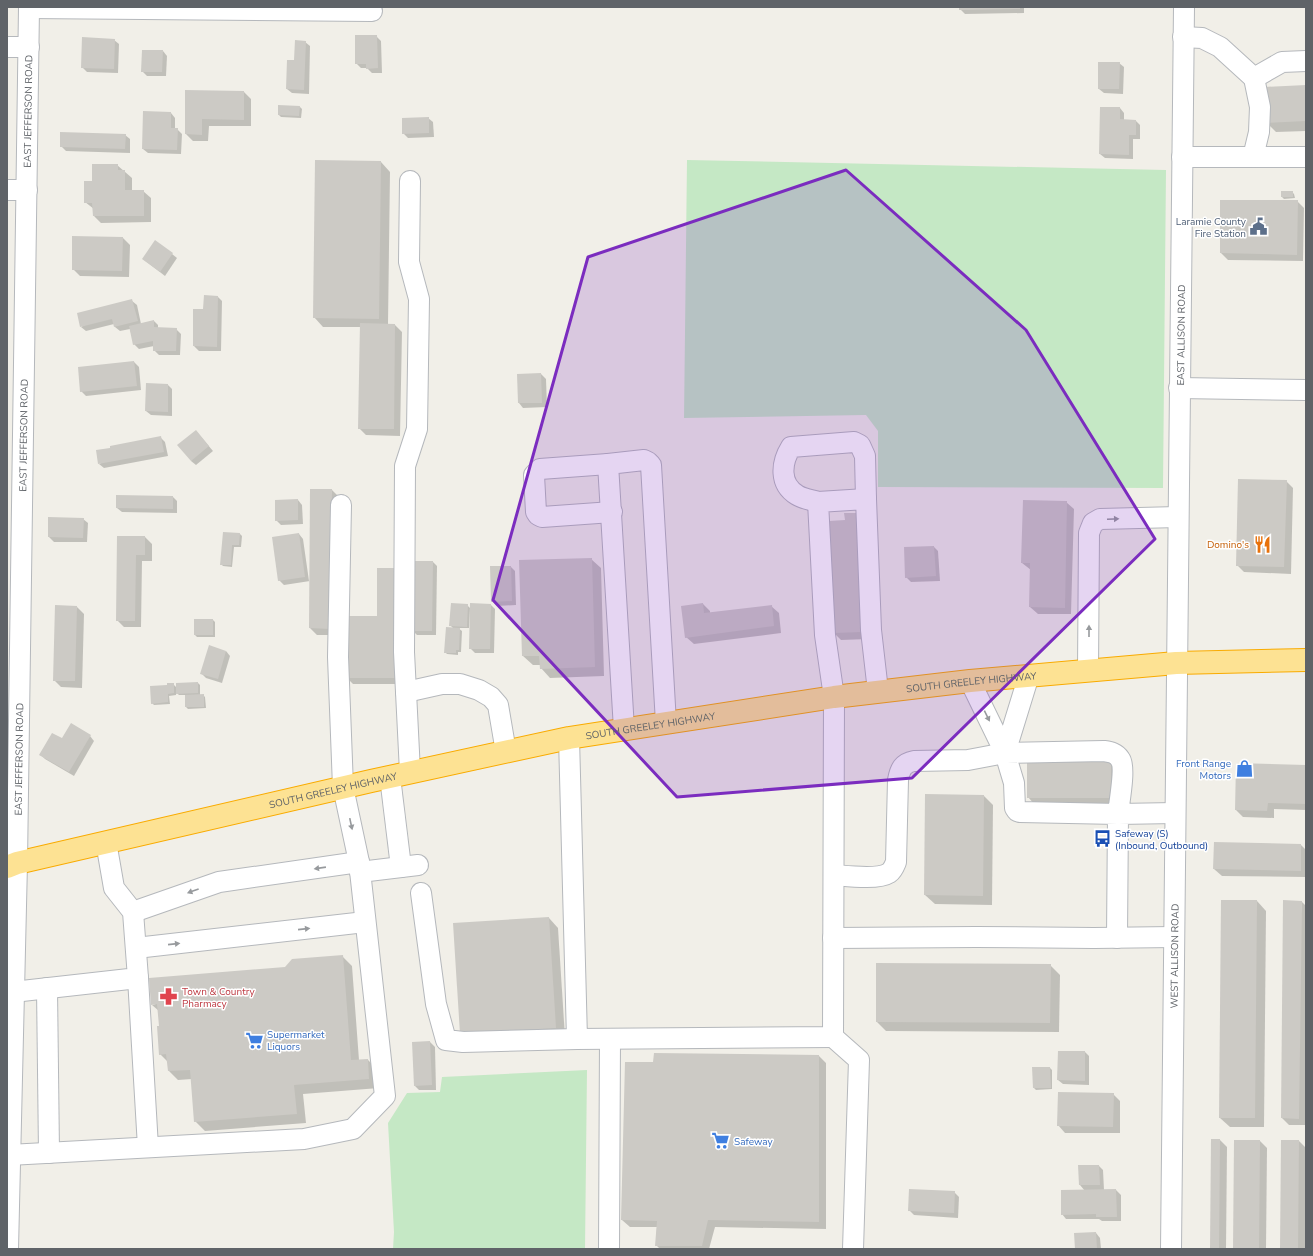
<svg xmlns="http://www.w3.org/2000/svg" width="1313" height="1256" font-family="'Nunito Sans',sans-serif">
  <style>
    .green { fill: #c5e8c5 }
    .shadow { fill: #0003 }
    .building { fill: #cccac5 }
    .lines { fill: none; stroke-linecap: round; stroke-linejoin: round }
    .minor-casing { stroke: #b5b8bc; stroke-width: 22 }
    .highway-casing { stroke: #f9ab00; stroke-width: 24 }
    .minor { stroke: #fff; stroke-width: 20 }
    .highway { stroke: #fde293; stroke-width: 22 }
    .oneway { fill: #979a9d }
    .marked { fill: #7b2cbf; fill-opacity: 0.2; stroke: #7b2cbf; stroke-width: 3; stroke-linejoin: round }
    .labels { text-anchor: middle; stroke-width: 3; stroke-linejoin: round; paint-order: stroke }
    .street-label { font-size: 10px; fill: #5f6368; stroke: #fff }
    .service-label { font-size: 10px; fill: #4e5e75; stroke: #fff; text-anchor: end }
    .food-label { font-size: 10px; fill: #c56008; stroke: #fff; text-anchor: end }
    .shop-label { font-size: 10px; fill: #366cbe; stroke: #fff; text-anchor: start }
    .transit-label { font-size: 10px; fill: #164399; stroke: #fff; text-anchor: start }
    .health-label { font-size: 10px; fill: #be3a42; stroke: #fff; text-anchor: start }
  </style>
  <rect width="100%" height="100%" fill="#f1efe8"/>
  <g class="green">
    <path d="M687,160l479,10 -3,318 -285,-1v-56l-12,-16 -182,3z"/>
    <path d="M587,1070l-2,179h-192l1,-17 -6,-109 19,-30 33,-1 2,-15z"/>
  </g>
  <g class="shadow">
    <path d="M960,7h64v6l-59,1 -5,-5z"/>
    <path d="M1108,7h27v1h-26z"/>
    <path d="M376,36l5,5 1,32h-10l-5,-5h-6l-5,-5z"/>
    <path d="M114,40l5,4 -1,29 -31,-1 -5,-5z"/>
    <path d="M305,42l5,4 -1,48 -17,-1 -5,-4z"/>
    <path d="M163,51l4,5 -1,20h-19l-5,-5z"/>
    <path d="M1119,63l5,4 -1,27 -19,-1 -5,-4z"/>
    <path d="M1306,86v45l-30,1 -9,-9z"/>
    <path d="M186,91l58,1 7,7v27h-42l-1,15h-15l-7,-7z"/>
    <path d="M300,107l2,2 -1,9 -20,-1 -2,-2z"/>
    <path d="M1120,108l4,5v8h12l4,4v14h-7v20l-28,-1 -5,-4z"/>
    <path d="M171,113l4,5v11h2l5,5 -1,20 -33,-1 -5,-4z"/>
    <path d="M428,118l5,4 1,15 -26,1 -5,-5z"/>
    <path d="M125,135l5,4v14l-64,-2 -5,-5z"/>
    <path d="M381,162l9,10 -2,153h7l7,7 -2,104 -34,-1 -7,-7 2,-101h-38l-9,-10z"/>
    <path d="M117,165l15,13v13h11l8,7v24l-50,1 -7,-7v-7l-9,-7 8,-20z"/>
    <path d="M1292,192l2,2 1,4 -11,1 -2,-2z"/>
    <path d="M1297,201l7,7 -1,53 -75,-1 -7,-7z"/>
    <path d="M123,238l7,7 -1,32 -49,-1 -7,-7z"/>
    <path d="M172,254l5,4 -12,18 -22,-17z"/>
    <path d="M218,297l4,4 -1,50h-22l-5,-5v-36h10z"/>
    <path d="M132,301l5,4 4,19 13,-3 4,4v3l18,1 5,5 -1,21h-21l-5,-5v-4l-15,3 -5,-5 -4,-15 -10,2 -5,-4 -1,-3 -28,7 -5,-4z"/>
    <path d="M134,362l5,5 2,23 -55,6 -5,-5z"/>
    <path d="M541,374l5,5 1,28 -24,1 -4,-5z"/>
    <path d="M168,385l4,4v27l-21,-1 -5,-4z"/>
    <path d="M196,431l17,20 -17,14 -5,-4z"/>
    <path d="M161,438l4,4 3,14 -64,12 -5,-4z"/>
    <path d="M1286,481l7,7 -2,86 -47,-2 -7,-7z"/>
    <path d="M332,490l7,7 -2,138h-20l-7,-7v-47l-26,4 -5,-5 20,-46 4,5 6,42h1z"/>
    <path d="M173,497l4,4v12l-55,-1 -5,-4z"/>
    <path d="M298,500l4,5 1,19 -22,1 -5,-5z"/>
    <path d="M1066,502l8,7 -3,105h-33l-8,-7 1,-37 -9,-7z"/>
    <path d="M49,518l34,1 5,4 -1,19h-33l-5,-5z"/>
    <path d="M830,522l39,117 -28,1 -7,-7z"/>
    <path d="M224,533l16,1 2,2 -1,11h-7l-2,20 -9,-1 -2,-2z"/>
    <path d="M118,537h27l7,7v17h-10l-1,66h-17l-7,-7z"/>
    <path d="M934,547l4,4 2,30 -29,1 -5,-5z"/>
    <path d="M591,559l10,9 3,108 -54,2 -9,-10v-3h-8l-10,-9z"/>
    <path d="M433,562l4,4 -1,69h-19l-5,-5z"/>
    <path d="M511,567l4,4 1,34 -19,1 -5,-5z"/>
    <path d="M703,604l7,7v3l61,-8 8,7 2,20 -87,11 -8,-7z"/>
    <path d="M467,605l3,3 -1,20h-11l4,3 -1,21h-3v3l-11,-1 -2,-2 9,-23 -4,-4z"/>
    <path d="M491,605l4,4 -1,44h-19l-5,-5z"/>
    <path d="M77,607l7,7 -2,74 -21,-1 -7,-7z"/>
    <path d="M346,617l57,67h-50l-7,-7z"/>
    <path d="M213,620l2,2v15h-18l-2,-2z"/>
    <path d="M226,651l4,5 -8,27 -16,-5 -5,-5z"/>
    <path d="M198,683l2,2v10h3l2,2 1,11 -18,1 -2,-2v-12h-7l-3,-3v3l-7,1 1,8 -16,1 -2,-2 16,-18 5,-1 4,4z"/>
    <path d="M90,736l4,5 -20,35 -29,-17 -5,-5 22,-14z"/>
    <path d="M1111,761l7,7v37h-83l-7,-8z"/>
    <path d="M1306,766v44l-32,-1v9l-31,-1 -7,-7z"/>
    <path d="M984,796l9,9 -1,100 -57,-1 -10,-9z"/>
    <path d="M1301,845l5,5v27l-84,-1 -8,-7z"/>
    <path d="M1257,901l9,10 -2,216h-34l-10,-9z"/>
    <path d="M1302,902l4,4v219h-17l-7,-7z"/>
    <path d="M549,918l9,10 7,109 -95,6z"/>
    <path d="M342,956l10,10 7,94h9l9,9 2,19 -76,6 3,29 -101,8 -10,-10 -3,-42 -14,1 -9,-9 -1,-9 -8,-8 -1,-43 -7,-6z"/>
    <path d="M1050,965l10,10 -1,57 -173,-1 -9,-9z"/>
    <path d="M430,1042l5,5 1,43h-17l-4,-4z"/>
    <path d="M1085,1052l4,4v29l-26,-1 -5,-4z"/>
    <path d="M819,1056l7,7v166l-111,-2 -6,22h-49l-4,-4 1,-18h-27l-8,-7 32,-157z"/>
    <path d="M1050,1068l2,2v19l-16,1 -2,-2z"/>
    <path d="M1113,1094l7,7v32h-55l-7,-8z"/>
    <path d="M1212,1140h8l7,7 -1,102h-15z"/>
    <path d="M1260,1141l7,7 -1,101h-32z"/>
    <path d="M1282,1141h17l7,7 -1,101h-24z"/>
    <path d="M1099,1166l4,4 1,20h12l5,5v26h-19l-3,-2h-33l-4,-5 23,-23 -5,-6z"/>
    <path d="M954,1192l5,5 -1,21 -44,-3 -5,-5z"/>
    <path d="M1096,1233l4,5 1,11h-25z"/>
  </g>
  <g class="building">
    <path d="M959,7h61v2l-61,1z"/>
    <path d="M355,35h22l1,33 -12,1v-5h-11z"/>
    <path d="M82,37l33,2 -1,30 -33,-1z"/>
    <path d="M295,40l11,1 -2,49 -18,-1 1,-29h7z"/>
    <path d="M142,50h21l-1,22h-21z"/>
    <path d="M1098,62h22l-1,27h-21z"/>
    <path d="M1306,85v36l-40,2 -2,-36z"/>
    <path d="M185,90l59,1v29l-42,-1v16l-17,-1z"/>
    <path d="M278,105l22,1 -1,10 -21,-1z"/>
    <path d="M1100,107h20v12l16,1v15h-7v20l-30,-1z"/>
    <path d="M143,111l28,1v16h7l-1,22 -35,-1z"/>
    <path d="M429,117v16l-27,1v-16z"/>
    <path d="M60,132l66,2 -1,15 -65,-2z"/>
    <path d="M315,160l66,1 -2,158 -66,-1z"/>
    <path d="M92,164h26v6h7v20h19v26h-51l-1,-13h-8v-22h8z"/>
    <rect x="1281" y="191" width="12" height="6"/>
    <path d="M1220,200h78l-1,55 -77,-2z"/>
    <path d="M72,236l51,1 -1,34 -50,-1z"/>
    <path d="M155,240l18,13 -13,19 -18,-13z"/>
    <path d="M204,295l14,1 -1,51 -24,-1v-37h10z"/>
    <path d="M132,299l6,22 -24,6 -2,-8 -32,8 -3,-14z"/>
    <path d="M154,320v7l23,1 -1,23h-23v-10l-20,4 -4,-19z"/>
    <path d="M360,323l35,1 -1,105h-36z"/>
    <path d="M134,361l3,25 -57,6 -2,-25z"/>
    <path d="M541,373l1,30h-24l-1,-29z"/>
    <path d="M146,383l22,1v28l-23,-1z"/>
    <path d="M196,430l13,16 -18,15 -14,-16z"/>
    <path d="M161,436l3,16 -66,12 -2,-14 14,-2v-2z"/>
    <path d="M1238,479l49,1 -3,87 -48,-1z"/>
    <path d="M310,489h22l-2,140 -21,-1z"/>
    <path d="M116,495l57,1v13l-57,-1z"/>
    <path d="M298,499v21l-23,1v-21z"/>
    <path d="M1023,500l44,1 -2,107 -36,-1 1,-44h-9z"/>
    <path d="M844,513h13l5,119 -29,1 -4,-112 16,-1z"/>
    <path d="M48,517l36,1 -1,20 -35,-1z"/>
    <path d="M223,532l17,1 -1,12h-7l-1,20h-11z"/>
    <path d="M299,533l6,44 -27,4 -6,-44z"/>
    <path d="M117,536h28v19h-9l-1,66h-19z"/>
    <path d="M934,546l2,30 -31,2 -1,-31z"/>
    <path d="M592,558l3,109 -55,2 -1,-13h-17l-3,-96z"/>
    <path d="M412,561h21l-1,70h-21z"/>
    <path d="M490,566h21l1,35 -21,1z"/>
    <path d="M377,568h19v110h-51v-62h32z"/>
    <path d="M451,603l17,1 -1,23 -18,-1z"/>
    <path d="M470,603l21,1 -1,45h-21z"/>
    <path d="M703,603l1,10 68,-8 2,21 -89,12 -4,-32z"/>
    <path d="M55,605l22,1 -2,75h-22z"/>
    <rect x="194" y="619" width="19" height="16"/>
    <path d="M446,627l14,1 -1,22h-3v3h-12z"/>
    <path d="M209,645l17,6 -8,28 -18,-5z"/>
    <path d="M198,682v11l-22,1v-11z"/>
    <path d="M167,683h7v10l-6,1v8l-17,2 -1,-18 17,-1z"/>
    <path d="M204,694v13h-19v-12z"/>
    <path d="M71,723l20,12 -22,37 -30,-17 13,-22 10,5z"/>
    <rect x="1027" y="760" width="84" height="38"/>
    <path d="M1236,763l70,2v39l-38,-1 -1,8 -32,-1z"/>
    <path d="M925,794l59,1 -1,101 -59,-1z"/>
    <path d="M1214,842l87,2v27l-88,-2z"/>
    <path d="M1221,900h36l-2,218h-36z"/>
    <path d="M1283,900l19,1 -3,218 -18,-1z"/>
    <path d="M549,917l7,111 -96,6 -7,-111z"/>
    <path d="M343,955l8,105 17,-1 1,20 -75,6 3,29 -103,8 -4,-52 -22,1 -2,-17 -7,1 -2,-29h2l-2,-22 -6,1 -2,-27 136,-11 7,-8z"/>
    <path d="M876,963l175,1 -1,59 -174,-1z"/>
    <path d="M430,1041l2,44 -18,1 -2,-44z"/>
    <path d="M1058,1051h27v30l-28,-1z"/>
    <path d="M654,1053l165,2v167l-111,-2 -6,26h-47l2,-25 -36,-1 4,-158h28z"/>
    <path d="M1032,1067h18l1,21h-18z"/>
    <path d="M1058,1092l56,1 -1,34 -56,-1z"/>
    <path d="M1211,1139h9l-1,110h-9z"/>
    <path d="M1234,1140h26l-1,109h-26z"/>
    <path d="M1281,1140h18l-1,109h-18z"/>
    <path d="M1078,1165h21l1,20h-21z"/>
    <path d="M909,1189l46,2 -1,22 -46,-2z"/>
    <path d="M1116,1189l1,28h-21v-3l-35,1v-25z"/>
    <path d="M1096,1232l1,17h-22l-1,-16z"/>
  </g>
  <g class="lines">
    <defs>
      <g id="minor">
        <path d="M29,8l343,3"/>
        <path d="M1183,37l19,1 18,9 34,31 28,-16 24,-1"/>
        <path d="M7,47h22"/>
        <path d="M1182,157h124"/>
        <path d="M1253,157l6,-25 1,-25 -6,-29"/>
        <path d="M410,181l-1,81 10,37 -2,130 -12,37 -1,186 6,120"/>
        <path d="M7,190h20"/>
        <path d="M1179,388l127,2"/>
        <path d="M608,464l-68,5 -6,6 2,37 2,3 4,2 70,-5"/>
        <path d="M818,502c-6,-2 -15,-3 -21,-7 -18,-11 -16,-32 -6,-48l63,-5 6,3 5,11 1,43"/>
        <path d="M1088,670l1,-137 4,-10 7,-4 78,-2"/>
        <path d="M970,681l35,72 24,-78"/>
        <path d="M406,692l36,-8h18l19,6 12,7 7,8 8,47"/>
        <path d="M624,729l-16,-265 36,-4 4,2 3,3 15,258"/>
        <path d="M569,738l8,301 256,-2 1,-340 -9,-62 -7,-133 48,-3 5,131 7,61"/>
        <path d="M390,777l11,90"/>
        <path d="M360,872l58,-7"/>
        <path d="M834,875c13,1 44,5 55,-2 4,-3 5,-6 7,-11l2,-82c2,-11 5,-17 16,-19l54,-1 37,-7"/>
        <path d="M421,893l15,111 10,36 17,2 114,-3"/>
        <path d="M133,912l86,-30 140,-20"/>
        <path d="M833,938l143,-1 118,1 80,-1"/>
        <path d="M1117,938l1,-124 -98,-2 -3,-1 -2,-3 -1,-25 -9,-30 99,-2c7,1 12,2 16,8 6,8 -1,44 -2,55l57,-1"/>
        <path d="M136,948l229,-26"/>
        <path d="M138,978l10,169"/>
        <path d="M47,988l2,165"/>
        <path d="M13,992l125,-14 -5,-66 -19,-24 -8,-46"/>
        <path d="M833,1037l26,23 -6,189"/>
        <path d="M7,1156l2,-1 295,-16 49,-10 32,-33 -26,-234 -16,-75 -5,-130 3,-152"/>
        <path id="s1" d="M8,1249l9,-386 12,-856"/>
        <path d="M609,1249l1,-210"/>
        <path id="s2" d="M1171,1249l13,-1242"/>
      </g>
      <g id="highway">
        <path id="s3" d="M7,867l10,-4 354,-82 198,-43 97,-15 168,-26 136,-16 206,-18 130,-3"/>
      </g>
    </defs>
    <use href="#minor" class="minor-casing"/>
    <use href="#highway" class="highway-casing"/>
    <use href="#minor" class="minor"/>
    <use href="#highway" class="highway"/>
  </g>
  <defs><path id="oneway-solid" d="M-6-.8H1V-3.2L6.5 0L1 3.2V.8H-6Z"/></defs>
  <g class="oneway">
    <use href="#oneway-solid" transform="translate(1113 519) rotate(-2)"/>
    <use href="#oneway-solid" transform="translate(1089 631) rotate(-90)"/>
    <use href="#oneway-solid" transform="translate(987 716) rotate(64)"/>
    <use href="#oneway-solid" transform="translate(351 824) rotate(78)"/>
    <use href="#oneway-solid" transform="translate(320 868) rotate(172)"/>
    <use href="#oneway-solid" transform="translate(193 891) rotate(160)"/>
    <use href="#oneway-solid" transform="translate(304 929) rotate(-6)"/>
    <use href="#oneway-solid" transform="translate(174 944) rotate(-6)"/>
  </g>
  <path class="marked" d="M846,170l180,160 129,209 -243,239 -235,19 -184,-197 95,-343z"/>
  <defs>
    <symbol id="civic-bare" viewBox="-9 -9 18 18"><path d="M-.6-6.5H3V-4.5H.6V-3L4-1V1h2V6H-6V1h2V-1L-.6-3ZM-1.2 2.5V6h2.4V2.5Z" fill="#5c6f8a" stroke="#fff" stroke-width="2.5" paint-order="stroke"/></symbol>
    <symbol id="restaurant-bare" viewBox="-9 -9 18 18"><path d="M-5-6h1v4h1v-4h1v4h1v-4h1v5L-1.5 .5V6h-2V.5L-5-1ZM5-6V6H3V1.5H1.5Q1.5-4 5-6Z" fill="#e8710a" stroke="#fff" stroke-width="2.5" paint-order="stroke"/></symbol>
    <symbol id="shop-bare" viewBox="-9 -9 18 18"><path d="M-5-2.5h2.3a2.7 3.5 0 0 1 5.4 0H5L5.5 6h-11ZM-1.5-2.5h3a1.5 2.3 0 0 0-3 0Z" fill="#3f7fe0" stroke="#fff" stroke-width="2.5" paint-order="stroke"/></symbol>
    <symbol id="bus-bare" viewBox="-9 -9 18 18"><path d="M-5-6H5V4H4V6H2V4H-2V6H-4V4H-5ZM-3.5-4V0h7V-4ZM-3.5 1.2v1.5H-2V1.2ZM2 1.2v1.5H3.5V1.2Z" fill="#1a4fb4" stroke="#fff" stroke-width="2.5" paint-order="stroke"/></symbol>
    <symbol id="pharmacy-bare" viewBox="-9 -9 18 18"><path d="M-2-6h4v4h4v4h-4v4h-4v-4h-4v-4h4Z" fill="#e0444e" stroke="#fff" stroke-width="2.5" paint-order="stroke"/></symbol>
    <symbol id="supermarket-bare" viewBox="-9 -9 18 18"><path d="M-6-5.5h2.5l.6 2H6L4.5 2H-2.5L-4.4-4H-6ZM-1.5 3.2a1.3 1.3 0 1 0 .1 0ZM3 3.2a1.3 1.3 0 1 0 .1 0Z" fill="#3f7fe0" stroke="#fff" stroke-width="2.5" paint-order="stroke"/></symbol>
  </defs>
  <g fill-rule="evenodd">
    <use href="#civic-bare" x="1246" y="214" width="25" height="25"/>
    <use href="#restaurant-bare" x="1250" y="532" width="25" height="25"/>
    <use href="#shop-bare" x="1232" y="756" width="25" height="25"/>
    <use href="#bus-bare" x="1090" y="826" width="25" height="25"/>
    <use href="#pharmacy-bare" x="156" y="984" width="25" height="25"/>
    <use href="#supermarket-bare" x="242" y="1028" width="25" height="25"/>
    <use href="#supermarket-bare" x="708" y="1128" width="25" height="25"/>
  </g>
  <g class="labels">
    <g class="street-label">
      <text dy="4" stroke="none"><textPath href="#s1" startOffset="1138">EAST JEFFERSON ROAD</textPath></text>
      <text dy="4" stroke="none"><textPath href="#s2" startOffset="914">EAST ALLISON ROAD</textPath></text>
      <text dy="4" stroke="none"><textPath href="#s1" startOffset="814">EAST JEFFERSON ROAD</textPath></text>
      <text dy="4" stroke="none"><textPath href="#s3" startOffset="983">SOUTH GREELEY HIGHWAY</textPath></text>
      <text dy="4" stroke="none"><textPath href="#s3" startOffset="659">SOUTH GREELEY HIGHWAY</textPath></text>
      <text dy="4" stroke="none"><textPath href="#s1" startOffset="490">EAST JEFFERSON ROAD</textPath></text>
      <text dy="4" stroke="none"><textPath href="#s3" startOffset="335">SOUTH GREELEY HIGHWAY</textPath></text>
      <text dy="4" stroke="none"><textPath href="#s2" startOffset="293">WEST ALLISON ROAD</textPath></text>
    </g>
    <g class="service-label">
      <text x="1246" y="225">Laramie County<tspan x="1246" dy="12">Fire Station</tspan></text>
    </g>
    <g class="food-label">
      <text x="1249" y="548">Domino's</text>
    </g>
    <g class="shop-label">
      <text x="1231" y="767" text-anchor="end">Front Range<tspan x="1231" dy="12">Motors</tspan></text>
      <text x="267" y="1038">Supermarket<tspan x="267" dy="12">Liquors</tspan></text>
      <text x="734" y="1145">Safeway</text>
    </g>
    <g class="transit-label">
      <text x="1115" y="837">Safeway (S)<tspan x="1115" dy="12">(Inbound, Outbound)</tspan></text>
    </g>
    <g class="health-label">
      <text x="182" y="995">Town &amp; Country<tspan x="182" dy="12">Pharmacy</tspan></text>
    </g>
  </g>
  <rect width="1313" height="1256" fill="none" stroke="#5f6368" stroke-width="16"/>
</svg>
